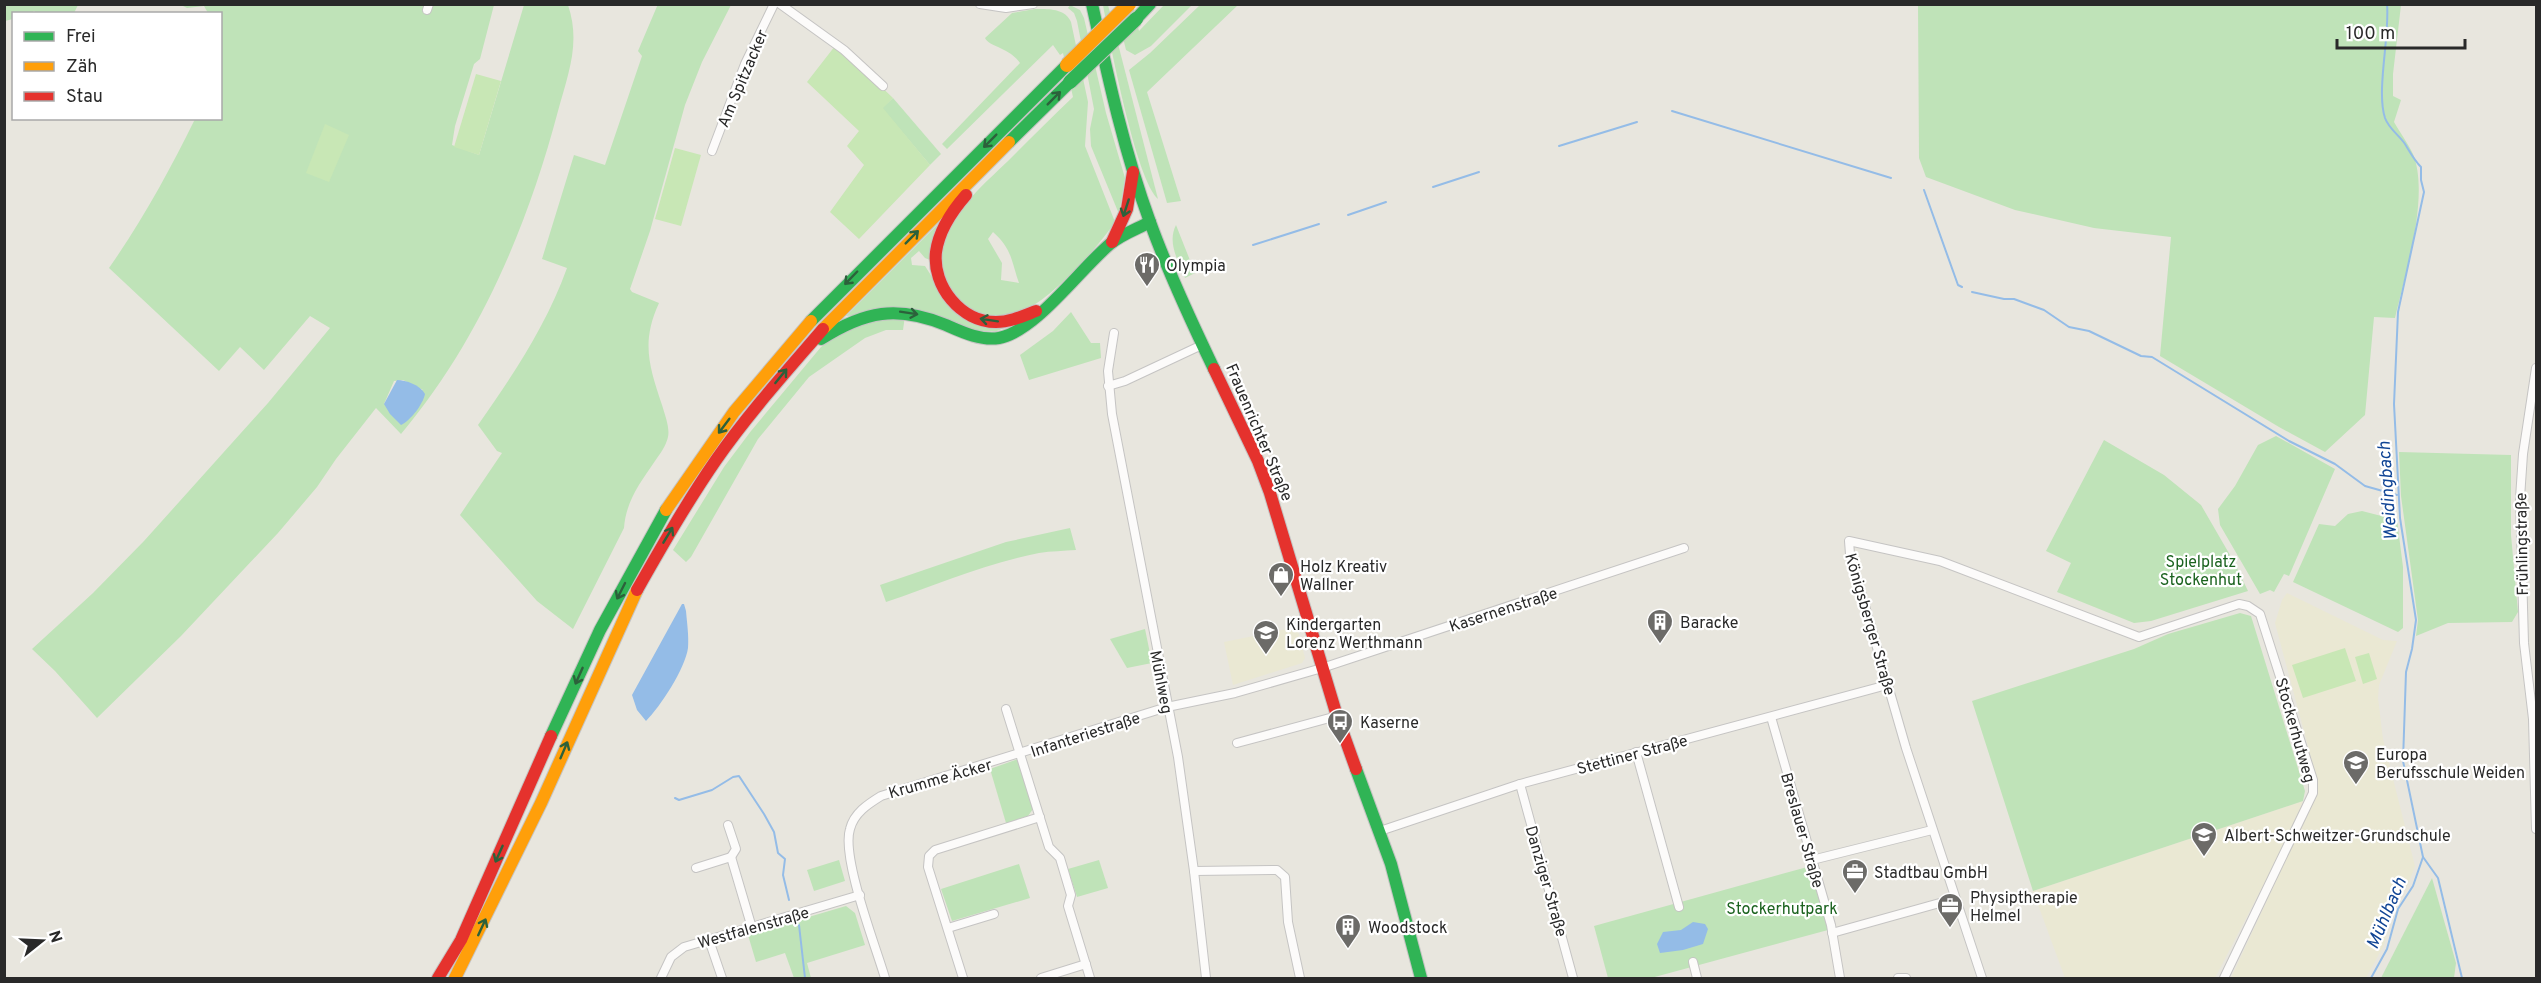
<svg xmlns="http://www.w3.org/2000/svg" width="2541" height="983" font-family="Overpass,sans-serif">
  <style>
    .education { fill: #eae8d3 }
    .green { fill: #bfe3b8; fill-rule: evenodd }
    .pitch { fill: #c8e7b5 }
    .water { fill: #94bce7 }
    .lines { fill: none; stroke-linecap: round; stroke-linejoin: round }
    .stream { stroke: #94bce7; stroke-width: 2 }
    .street-casing { stroke: #c5c4c3; stroke-width: 10 }
    .fast-casing { stroke: #c5c4c3; stroke-width: 14 }
    .slow-casing { stroke: #c5c4c3; stroke-width: 14 }
    .jam-casing { stroke: #c5c4c3; stroke-width: 14 }
    .street { stroke: #fcfbfa; stroke-width: 8 }
    .fast { stroke: #30b455; stroke-width: 12 }
    .slow { stroke: #ff9f0a; stroke-width: 12 }
    .jam { stroke: #e5322d; stroke-width: 12 }
    .fast-bridge-casing { stroke: #c4c3c0; stroke-width: 16; stroke-linecap: butt }
    .slow-bridge-casing { stroke: #c4c3c0; stroke-width: 16; stroke-linecap: butt }
    .fast-bridge { stroke: #30b455; stroke-width: 14 }
    .slow-bridge { stroke: #ff9f0a; stroke-width: 14 }
    .oneway { stroke: #2c613b }
    .labels { text-anchor: middle; stroke-width: 4.5; stroke-linejoin: round; paint-order: stroke }
    .street-label { font-size: 16px; fill: #292929; stroke: #fff }
    .poi-label { font-size: 16px; fill: #292929; stroke: #fff; text-anchor: start }
    .park-label { font-size: 16px; fill: #1b631f; stroke: #fff }
    .water-label { font-size: 18px; font-style: italic; fill: #114595; stroke: #fff }
  </style>
  <rect width="100%" height="100%" fill="#e8e6de"/>
  <g class="education">
    <path d="M2287,593l96,47 14,1 -18,44 -1,13 5,41 32,127 -7,19 -14,21 -10,39 -18,33h-135l85,-183 1,-11 -2,-12 -40,-149 7,-23z"/>
    <path d="M1297,627l8,31 -3,5 -69,22 -9,-43z"/>
    <path d="M2303,801l-9,25 -79,152h-150l-32,-87z"/>
  </g>
  <g class="green">
    <path d="M658,4l73,1 -29,57 -17,43 -35,126 -20,58 2,3 27,11c-18,39 -10,63 3,102 3,10 8,23 6,32 -2,9 -8,17 -13,24 -15,22 -29,40 -31,67l-51,101 -36,-28 -77,-86 42,-62 -5,-2 -19,-26c35,-50 68,-99 89,-157l-25,-9 32,-104 31,10 37,-109 -4,-5z"/>
    <path d="M4,5l1,-1 73,1 -4,8h-37l-3,-2 -3,2 -17,1 -1,5 -8,2z"/>
    <path d="M181,5h313l-14,54 -6,5 -19,62 -3,19 27,10 45,-150h44c13,38 0,69 -10,106 -31,117 -79,230 -157,323l-25,-26 -40,51 -19,28 -39,46 -97,103 -84,82 -42,-47 -23,-22 61,-56 51,-52 124,-138 62,-75 -20,-12 -46,54 -24,-23 -21,24 -110,-103c33,-47 61,-98 86,-149l25,-1v-104l-12,-1 -4,-7 -17,2zM403,380l20,10 -39,14 10,-23z"/>
    <path d="M1070,5l10,5 4,8 22,95 19,65 -6,36 -28,-68 -1,-17 4,-20 -17,-88 -3,-8 -6,-5z"/>
    <path d="M1103,5h5l50,194c-22,-18 -49,-160 -55,-194z"/>
    <path d="M1115,5h17l7,26 25,-26h28l-41,41 -16,9 -9,-5z"/>
    <path d="M1200,5h38l-91,87 34,109 -14,2 -38,-133 21,-17z"/>
    <path d="M1918,5h483l-8,69v22l8,4 -7,22c6,11 14,21 19,32 17,42 -8,121 -18,164l-21,-1 -9,98 -40,37 -46,-25 -119,-71 11,-119 -77,-9 -79,-18 -89,-33 -7,-19z"/>
    <path d="M1035,9c13,0 30,-1 36,13l17,80 -3,44 30,76c-15,23 -62,75 -87,86 -10,5 -24,9 -35,8 -36,-3 -61,-45 -48,-78 13,-32 39,-54 63,-77 22,-22 43,-43 65,-64l-10,-44 -3,2 -7,-10 -106,104 -5,-5 78,-81c-11,-16 -31,-16 -35,-25l27,-25zM993,232c19,17 18,28 26,51l-18,-3 1,-17 -14,-24z"/>
    <path d="M893,98l48,56 -11,11 -48,-57z"/>
    <path d="M943,219l-13,41 -5,-2 -6,-7 -8,7 1,7 13,1 26,41 67,15 -21,9h-18l-56,-20 -77,5z"/>
    <path d="M1176,225l19,48 -10,5c-7,-18 -18,-35 -9,-53z"/>
    <path d="M1071,312l20,31h9l1,15 -72,22 -9,-25 33,-24z"/>
    <path d="M905,316l-2,14h-17l-21,8 -56,39 -51,62 -67,118 -5,5 -13,-12 51,-83 27,-36 70,-84 28,-22z"/>
    <path d="M2276,436l59,33 -46,107 -5,-2 -10,18 -4,-2 -10,4 -40,-69 -2,-16 17,-23 23,-41z"/>
    <path d="M2104,440l60,35 37,30 33,57 14,29 -97,30 -17,2 -77,-31 14,-29 -25,-12z"/>
    <path d="M2399,452l112,3v80l7,77 -6,10 -64,1 -32,13 2,-16 -17,-124z"/>
    <path d="M2362,511l35,9 6,47v61l-5,4 -105,-50 26,-58 16,2 13,-12z"/>
    <path d="M1070,528l6,22c-12,1 -25,1 -37,3 -52,10 -103,32 -153,49l-6,-17 126,-43z"/>
    <path d="M2240,613l11,3 54,175 -2,10 -270,90 -61,-190 162,-52 34,-15z"/>
    <path d="M1145,629l7,34 -25,5 -17,-29z"/>
    <path d="M1018,759l15,50 -5,7 -22,7 -16,-54z"/>
    <path d="M839,860l6,21 -31,10 -7,-21z"/>
    <path d="M1099,860l9,28 -31,9 -9,-28z"/>
    <path d="M1019,864l11,34 -78,23 -11,-32z"/>
    <path d="M1811,866l17,64 -177,48h-43l-14,-52z"/>
    <path d="M2432,878l24,85 -2,15h-73z"/>
    <path d="M846,906l9,7 10,32 -58,18 4,15h-17l-9,-25 -29,9 -8,-27z"/>
  </g>
  <g class="pitch">
    <path d="M835,46l14,10 44,42 -10,10 47,57 -71,74 -29,-27 34,-47 -17,-19 12,-15 -52,-49z"/>
    <path d="M476,74l25,7 -22,74 -25,-8z"/>
    <path d="M325,124l24,11 -20,47 -23,-9z"/>
    <path d="M675,148l26,7 -20,71 -26,-7z"/>
    <path d="M2345,648l11,33 -53,17 -11,-33z"/>
    <path d="M2369,653l8,26 -14,5 -8,-27z"/>
  </g>
  <g class="water">
    <path d="M397,380c9,0 23,5 28,14 -2,10 -14,26 -24,31l-11,-11 -6,-10z"/>
    <path d="M682,604h2l2,7c1,12 3,25 2,37 -3,21 -28,59 -42,73l-9,-11 -5,-15z"/>
    <path d="M1693,922l12,2 3,5 -5,15 -20,6 -23,3 -3,-9 6,-12 18,-2z"/>
  </g>
  <g class="lines">
    <g class="stream">
      <path d="M2387,4c3,32 -11,87 -2,114 4,11 14,17 20,26 5,8 9,16 16,23v13l3,12 -26,120 -4,92 6,114 16,102 -4,29 -6,23 -3,89 20,96 15,21 24,100"/>
      <path d="M1672,111l219,67"/>
      <path d="M1559,146l78,-24"/>
      <path d="M1433,187l46,-15"/>
      <path d="M1924,190l34,95 4,2"/>
      <path d="M1348,215l38,-13"/>
      <path d="M1253,245l66,-21"/>
      <path d="M1972,292l32,7h10l30,11 25,17 20,4 52,25 11,1 137,84 46,23 30,22 32,9"/>
      <path d="M675,798l4,2 33,-10 21,-13 6,-1 25,38 10,18 4,21 7,6 -2,16 6,25"/>
      <path d="M799,925l6,53"/>
      <path d="M2371,978l16,-29 11,-40 15,-23 10,-29"/>
    </g>
    <defs>
      <g id="street">
        <path d="M780,4l64,46 39,36"/>
        <path d="M980,4l26,4 27,-4"/>
        <path d="M427,10l2,-6"/>
        <path d="M712,151l33,-87 29,-60"/>
        <path d="M1114,333l-6,38 4,43 66,343 16,114 12,107"/>
        <path d="M2536,368l-13,86 -3,44 4,145 9,76 3,110"/>
        <path d="M1108,386l17,-5 79,-37"/>
        <path d="M1006,709l43,138 11,11 11,37 -3,11 22,72"/>
        <path d="M1771,717l60,208 9,53"/>
        <path d="M1237,743l100,-27"/>
        <path d="M1636,752l43,155"/>
        <path d="M1520,784l53,194"/>
        <path d="M728,825l8,24 -5,8"/>
        <path d="M1380,831l140,-47 367,-99"/>
        <path d="M1812,860l120,-30"/>
        <path d="M696,868l35,-11 21,71"/>
        <path d="M1194,871l83,-1 8,7 3,45 12,56"/>
        <path d="M948,928l46,-14"/>
        <path d="M1832,933l122,-34"/>
        <path d="M709,940l13,38"/>
        <path d="M1693,962l4,16"/>
        <path d="M661,978l10,-21 13,-10 176,-52"/>
        <path d="M885,978c-9,-31 -44,-121 -35,-149 4,-16 18,-25 31,-33l286,-89 68,-14 87,-25 362,-120"/>
        <path d="M963,978l-35,-111 1,-11 6,-6 105,-33"/>
        <path d="M1041,978l45,-14"/>
        <path d="M1898,978h8"/>
        <path d="M1982,978l-76,-230 -56,-194 -1,-13 91,20 199,76 100,-33 9,2 12,8 53,166v13l-89,185"/>
      </g>
      <g id="fast">
        <path d="M1092,4c16,73 32,147 58,218 18,50 41,99 64,147"/>
        <path d="M1136,19l14,-15"/>
        <path d="M1009,142l61,-60"/>
        <path d="M811,321l256,-256"/>
        <path d="M821,339c44,-28 76,-34 125,-14 16,7 35,16 53,13 37,-7 81,-69 111,-94 12,-10 27,-15 40,-22"/>
        <path d="M551,736l49,-106 66,-120"/>
        <path d="M1356,769l35,95 30,114"/>
      </g>
      <g id="slow">
        <path d="M823,329l186,-187"/>
        <path d="M666,510l68,-98 77,-91"/>
        <path d="M455,978l86,-175 96,-213"/>
      </g>
      <g id="jam">
        <path d="M966,195c-14,16 -27,35 -30,57 -4,34 25,70 60,70 14,0 27,-6 40,-11"/>
        <path d="M1112,242l15,-33 6,-37"/>
        <path d="M1214,369l44,92 12,32 67,223 19,53"/>
        <path d="M637,590c25,-44 50,-88 79,-130 32,-46 70,-88 107,-131"/>
        <path d="M438,978l23,-38 90,-204"/>
      </g>
    </defs>
    <use href="#street" class="street-casing"/>
    <use href="#fast" class="fast-casing"/>
    <use href="#slow" class="slow-casing"/>
    <use href="#jam" class="jam-casing"/>
    <use href="#street" class="street"/>
    <use href="#fast" class="fast"/>
    <use href="#slow" class="slow"/>
    <use href="#jam" class="jam"/>
    <defs>
      <path id="fast-bridge" d="M1070,82l66,-63"/>
      <path id="slow-bridge" d="M1067,65l62,-61"/>
    </defs>
    <use href="#fast-bridge" class="fast-bridge-casing"/>
    <use href="#slow-bridge" class="slow-bridge-casing"/>
    <use href="#fast-bridge" class="fast-bridge"/>
    <use href="#slow-bridge" class="slow-bridge"/>
  </g>
  <defs><path id="oneway-shaft" d="M-6 0H5M1.5-3L5.5 0L1.5 3" fill="none" stroke-width="1.6" stroke-linecap="round" stroke-linejoin="round" transform="scale(1.5)"/></defs>
  <g class="oneway">
    <use href="#oneway-shaft" transform="translate(1054 98) rotate(-45)"/>
    <use href="#oneway-shaft" transform="translate(990 141) rotate(135)"/>
    <use href="#oneway-shaft" transform="translate(1126 208) rotate(108)"/>
    <use href="#oneway-shaft" transform="translate(912 237) rotate(-45)"/>
    <use href="#oneway-shaft" transform="translate(851 278) rotate(134)"/>
    <use href="#oneway-shaft" transform="translate(909 313) rotate(9)"/>
    <use href="#oneway-shaft" transform="translate(989 320) rotate(-171)"/>
    <use href="#oneway-shaft" transform="translate(781 376) rotate(-51)"/>
    <use href="#oneway-shaft" transform="translate(724 426) rotate(127)"/>
    <use href="#oneway-shaft" transform="translate(668 535) rotate(-59)"/>
    <use href="#oneway-shaft" transform="translate(621 591) rotate(117)"/>
    <use href="#oneway-shaft" transform="translate(579 676) rotate(114)"/>
    <use href="#oneway-shaft" transform="translate(564 750) rotate(-67)"/>
    <use href="#oneway-shaft" transform="translate(499 854) rotate(114)"/>
    <use href="#oneway-shaft" transform="translate(482 927) rotate(-65)"/>
  </g>
  <defs>
    <symbol id="restaurant-pin" viewBox="-11 -11 22 30"><path d="M0 17L-7.5 6A9.5 9.5 0 1 1 7.5 6Z" fill="#6c6b68" stroke="#fff"/><path d="M-5-6h1v4h1v-4h1v4h1v-4h1v5L-1.5 .5V6h-2V.5L-5-1ZM5-6V6H3V1.5H1.5Q1.5-4 5-6Z" fill="#fff"/></symbol>
    <symbol id="shop-pin" viewBox="-11 -11 22 30"><path d="M0 17L-7.5 6A9.5 9.5 0 1 1 7.5 6Z" fill="#6c6b68" stroke="#fff"/><path d="M-5-2.5h2.3a2.7 3.5 0 0 1 5.4 0H5L5.5 6h-11ZM-1.5-2.5h3a1.5 2.3 0 0 0-3 0Z" fill="#fff"/></symbol>
    <symbol id="building-pin" viewBox="-11 -11 22 30"><path d="M0 17L-7.5 6A9.5 9.5 0 1 1 7.5 6Z" fill="#6c6b68" stroke="#fff"/><path d="M-4-6H4V6H1V3H-1V6H-4ZM-2.5-4.3h1.7v1.8h-1.7ZM.8-4.3h1.7v1.8H.8ZM-2.5-1h1.7V.8h-1.7ZM.8-1h1.7V.8H.8Z" fill="#fff"/></symbol>
    <symbol id="school-pin" viewBox="-11 -11 22 30"><path d="M0 17L-7.5 6A9.5 9.5 0 1 1 7.5 6Z" fill="#6c6b68" stroke="#fff"/><path d="M0-5L7-2L0 1L-7-2ZM-4 1L0 2.5L4 1V4Q0 6-4 4Z" fill="#fff"/></symbol>
    <symbol id="bus-pin" viewBox="-11 -11 22 30"><path d="M0 17L-7.5 6A9.5 9.5 0 1 1 7.5 6Z" fill="#6c6b68" stroke="#fff"/><path d="M-5-6H5V4H4V6H2V4H-2V6H-4V4H-5ZM-3.5-4V0h7V-4ZM-3.5 1.2v1.5H-2V1.2ZM2 1.2v1.5H3.5V1.2Z" fill="#fff"/></symbol>
    <symbol id="office-pin" viewBox="-11 -11 22 30"><path d="M0 17L-7.5 6A9.5 9.5 0 1 1 7.5 6Z" fill="#6c6b68" stroke="#fff"/><path d="M-6-3h4V-5.5h4V-3h4V5H-6ZM-1-4.5V-3h2v-1.5ZM-6 0V1H6V0Z" fill="#fff"/></symbol>
  </defs>
  <g fill-rule="evenodd">
    <use href="#restaurant-pin" x="1132" y="250" width="30" height="40"/>
    <use href="#shop-pin" x="1266" y="560" width="30" height="40"/>
    <use href="#building-pin" x="1645" y="607" width="30" height="40"/>
    <use href="#school-pin" x="1251" y="618" width="30" height="40"/>
    <use href="#bus-pin" x="1325" y="707" width="30" height="40"/>
    <use href="#school-pin" x="2341" y="748" width="30" height="40"/>
    <use href="#school-pin" x="2189" y="820" width="30" height="40"/>
    <use href="#office-pin" x="1840" y="857" width="30" height="40"/>
    <use href="#office-pin" x="1935" y="891" width="30" height="40"/>
    <use href="#building-pin" x="1333" y="912" width="30" height="40"/>
  </g>
  <g class="labels">
    <g class="street-label">
      <text transform="translate(742 78) rotate(-67)" y="6">Am Spitzacker</text>
      <text transform="translate(1260 432) rotate(67)" y="6">Frauenrichter Straße</text>
      <text transform="translate(2521 544) rotate(-91)" y="6">Frühlingstraße</text>
      <text transform="translate(1503 609) rotate(-18)" y="6">Kasernenstraße</text>
      <text transform="translate(1871 624) rotate(74)" y="6">Königsberger Straße</text>
      <text transform="translate(1162 682) rotate(79)" y="6">Mühlweg</text>
      <text transform="translate(2296 730) rotate(74)" y="6">Stockerhutweg</text>
      <text transform="translate(1085 734) rotate(-18)" y="6">Infanteriestraße</text>
      <text transform="translate(1632 754) rotate(-15)" y="6">Stettiner Straße</text>
      <text transform="translate(940 778) rotate(-16)" y="6">Krumme Äcker</text>
      <text transform="translate(1803 830) rotate(74)" y="6">Breslauer Straße</text>
      <text transform="translate(1547 881) rotate(74)" y="6">Danziger Straße</text>
      <text transform="translate(753 927) rotate(-16)" y="6">Westfalenstraße</text>
    </g>
    <g class="poi-label">
      <text x="1166" y="271">Olympia</text>
      <text x="1300" y="572">Holz Kreativ<tspan x="1300" dy="18">Wallner</tspan></text>
      <text x="1680" y="628">Baracke</text>
      <text x="1286" y="630">Kindergarten<tspan x="1286" dy="18">Lorenz Werthmann</tspan></text>
      <text x="1360" y="728">Kaserne</text>
      <text x="2376" y="760">Europa<tspan x="2376" dy="18">Berufsschule Weiden</tspan></text>
      <text x="2224" y="841">Albert-Schweitzer-Grundschule</text>
      <text x="1874" y="878">Stadtbau GmbH</text>
      <text x="1970" y="903">Physiptherapie<tspan x="1970" dy="18">Helmel</tspan></text>
      <text x="1368" y="933">Woodstock</text>
    </g>
    <g class="park-label">
      <text x="2201" y="567">Spielplatz<tspan x="2201" dy="18">Stockenhut</tspan></text>
      <text x="1782" y="914">Stockerhutpark</text>
    </g>
    <g class="water-label">
      <text transform="translate(2387 491) rotate(-94)" y="6">Weidingbach</text>
      <text transform="translate(2386 913) rotate(-67)" y="6">Mühlbach</text>
    </g>
  </g>
  <rect width="2541" height="983" fill="none" stroke="#292929" stroke-width="12"/>
  <rect x="12" y="12" width="210" height="108" fill="#ffffff" stroke="#a9a9a9" stroke-width="1.5"/>
  <rect x="24" y="32" width="30" height="9" fill="#30b455" stroke="#a9a9a9" stroke-width="1.5"/>
  <text x="66" y="42" font-size="18" fill="#292929">Frei</text>
  <rect x="24" y="62" width="30" height="9" fill="#ff9f0a" stroke="#a9a9a9" stroke-width="1.5"/>
  <text x="66" y="72" font-size="18" fill="#292929">Zäh</text>
  <rect x="24" y="92" width="30" height="9" fill="#e5322d" stroke="#a9a9a9" stroke-width="1.5"/>
  <text x="66" y="102" font-size="18" fill="#292929">Stau</text>
  <g transform="translate(42 941) rotate(72)" stroke="#ffffff" stroke-width="4.5" paint-order="stroke">
  <path d="M0-4.5L10 22L0 15L-10 22Z" fill="#292929"/>
  <text y="-9" font-size="16" font-weight="bold" text-anchor="middle" fill="#292929">N</text>
  </g>
  <path d="M2337 39v9h128v-9" fill="none" stroke="#292929" stroke-width="3"/>
  <text x="2346" y="39" font-size="18" fill="#292929" stroke="#ffffff" stroke-width="4.5" paint-order="stroke">100 m</text>
</svg>
